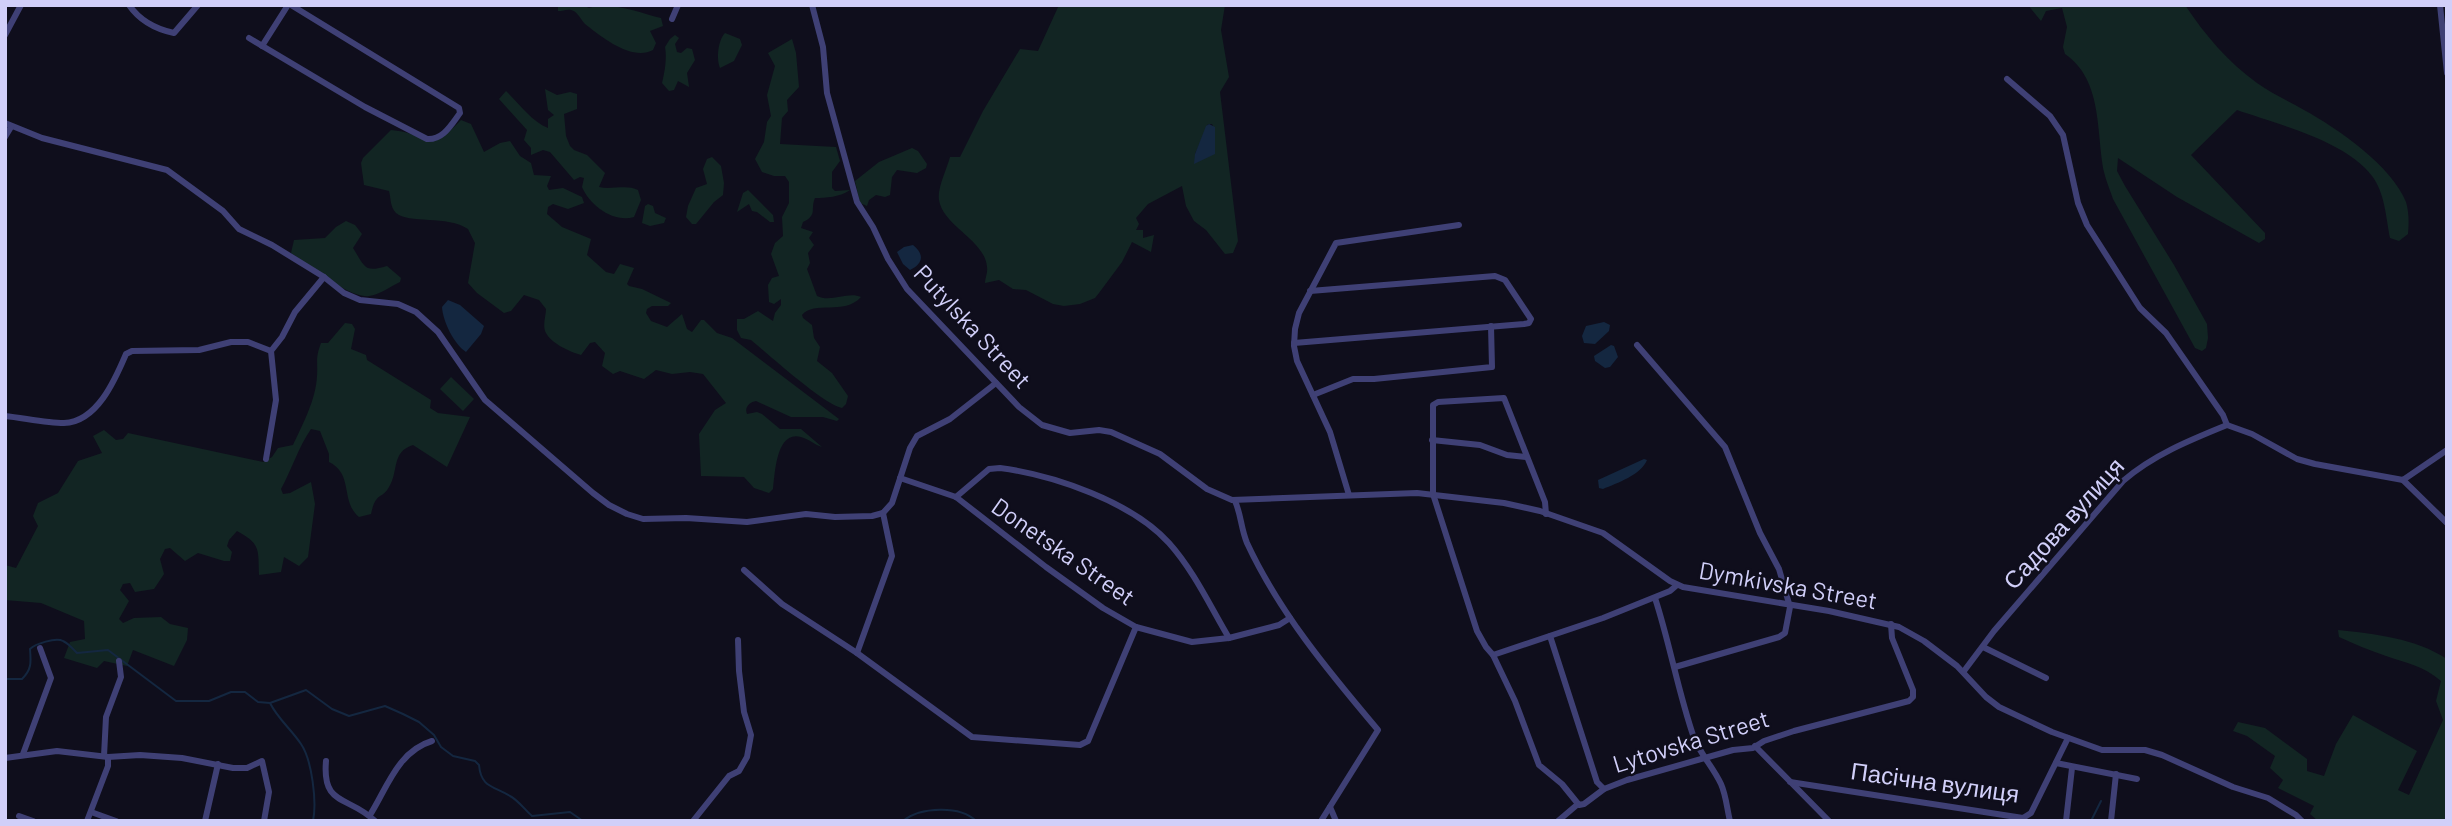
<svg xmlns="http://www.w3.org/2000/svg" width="2452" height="826" font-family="Barlow,sans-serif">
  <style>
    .green { fill: #122523; fill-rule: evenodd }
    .water { fill: #142740 }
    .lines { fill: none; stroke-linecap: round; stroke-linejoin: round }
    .stream { stroke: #142740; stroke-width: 2 }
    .minor { stroke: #3f4075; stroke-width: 6 }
    .labels { text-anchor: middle; stroke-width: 5; stroke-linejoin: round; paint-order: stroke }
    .street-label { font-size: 24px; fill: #d1cff9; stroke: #0f0e1c }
  </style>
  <rect width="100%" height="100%" fill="#0f0e1c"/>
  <g class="green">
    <path d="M558,5h25l6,3c19,-8 51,5 72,10l2,8 -13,5 6,12 -3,7c-20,11 -49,-11 -64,-23 -7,-4 -9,-12 -15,-16 -6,-3 -10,0 -16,0z"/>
    <path d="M1059,5h166l-4,25 8,47 -9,15 18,149 -5,12 -8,1 -19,-24 -12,-9 -8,-15 -4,-20 -34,18 -12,14 3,6 -3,6h7v8l11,-3 -3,17 -19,-10 -10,20 -23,31 -4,5 -15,6 -16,2 -11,-2 -27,-14 -13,-1 -14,-9 -14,3c0,-5 3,-10 2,-16 -2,-27 -44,-41 -48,-67 -2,-12 8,-31 11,-43h10l23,-46 37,-62 18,2zM1208,124h4l3,6v24h-20z"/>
    <path d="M2028,5h157c20,30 43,57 72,78 15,11 32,18 47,27 33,18 88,56 102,92 3,10 3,21 2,32l-9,7 -9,-3c-4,-20 -5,-45 -18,-62 -26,-35 -95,-52 -135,-66l-46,45 74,78v6l-6,4 -82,-46 -59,-39 -1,13 8,15 49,79 33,59 1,14 -2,10 -4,3 -7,-3 -82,-149c-3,-9 -7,-18 -9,-27 -8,-40 -1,-92 -39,-118l-2,-7 4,-20 -5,-19 -16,3 -5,10z"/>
    <path d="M725,33l15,6 2,6 -8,16 -14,7c-4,-9 -2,-28 5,-35z"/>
    <path d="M675,35l4,3 -4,6 2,8 4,1 6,-5 5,1 3,11 -8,13 2,14 -11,-6 -4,9 -5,1 -7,-8c3,-12 5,-25 3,-36l5,-8z"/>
    <path d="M792,39l4,14 3,34 -12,13 1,11 -6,7 -2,26 56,3 4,14 -8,11v16l3,3 15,-1c-9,7 -25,8 -35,8 -5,11 3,17 -12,24l-2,6 12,4 -4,6 5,7 -6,8 2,10 -3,6 10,27c14,7 31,-5 44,1 -17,19 -47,3 -59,18l1,3 9,7 2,13 6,9 -3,14 15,12 16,23 -2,8 -4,4c-18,-3 -74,-54 -91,-68l-10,-2 -4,-8v-11h7l14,-8 15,10 2,-8 6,-8v-6l-7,5 -5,-2 -1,-17 4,-7 7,-2 -8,-22 4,-11 8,-7 -1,-19 7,-14v-21l-4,-6h-11l-12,-4 -7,-13 9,-17 3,-20 4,-6 -4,-21 8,-29 -7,-13z"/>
    <path d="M545,89l12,6 13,-3 7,2v15l-13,5 2,22 4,10 4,4 13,5 18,18 -6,14c12,3 28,-3 39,3l3,10 -7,17c-20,6 -44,-11 -52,-30l2,-9 -4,-1 -6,3 -24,-28 -7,-2 -12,5v-7l-7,-8 3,-10 -28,-31 7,-8c14,13 25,30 42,37v-9l6,-4 -6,-5z"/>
    <path d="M461,120l10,4 13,28 16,-9 10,-2 10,15 11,7 3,12 17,1 -4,10 2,4 14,-2 19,9 2,6 -16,6 -15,-5 -5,3 -1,7 15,13 29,12 -4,16 19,17 8,2 6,-10 14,4 -7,16 2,2 13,3 29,14 -3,3h-16l-5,3 -1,4 5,8 16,6 15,-13 5,15 5,3 9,-12h3l13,13 15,5 107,81 -2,2 -14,-4h-32l-35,-16c-6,1 -12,6 -9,13l10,-2 5,2 18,15h21l21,18c-7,-2 -13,-8 -21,-10 -25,-7 -26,37 -28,52l-4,4 -15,-5 -10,-11 -43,-1 -2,-42 16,-24 11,-7 -23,-29 -13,-2 -18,2 -16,-4 -12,9 -24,-8 -7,3 -11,-8 3,-13 -10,-11 -5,1 -9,12c-11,-3 -30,-12 -35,-22 -4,-7 0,-17 0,-24l-7,-9 -15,-5 -13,16 -7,2 -27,-20 -9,-10 7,-40 -7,-14c-20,-14 -60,-5 -72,-16 -6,-6 -5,-15 -7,-22l-25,-6 -3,-22 2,-5 28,-28c38,3 36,26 70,-10z"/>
    <path d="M912,148l6,3 9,13 -1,4 -9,5 -20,-3 -5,7 -2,18 -5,2 -9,-2 -7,5 -2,6 -7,-3 -5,-22 24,-19z"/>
    <path d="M712,157l9,9 3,17 -1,12 -9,7 -18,22h-4l-6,-7 2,-11 8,-18 11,-4 -4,-15 4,-10z"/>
    <path d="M748,190l25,25 1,7h-4l-13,-10 -5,-1 -3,-7 -12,8 6,-19z"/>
    <path d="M648,204l5,2 2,7 11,5 -2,5 -14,3 -8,-3 3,-17z"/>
    <path d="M346,221l9,4 7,9 -9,14c12,19 11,25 34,18l14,12 -1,4c-9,4 -21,13 -31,14 -19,3 -62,-32 -78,-43l3,-13 31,-2 11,-11z"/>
    <path d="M345,323l7,1 3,5 -4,20 15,6 1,5 64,40 -1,8 8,5 32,4 -23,50 -34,-22c-22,7 -14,26 -24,42 -7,13 -13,4 -18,27l-12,3c-19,-16 -5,-43 -30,-55v-8l-9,-23 -9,-2c-13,19 -19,40 -30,60l2,5 7,-1 21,-11 4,22 -7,53 -9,9 -15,-9 -3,15 -22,3c-1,-26 2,-31 -22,-44l-8,9 -2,6 5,6 -2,9h-6l-26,-8 -13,8 -15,-13 -5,1 -5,10 4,15 -10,15 -19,3 -5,-9 -7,1 -3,6 9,11 -10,18 4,4 11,-5 27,-1 9,7 18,4 -1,12 -13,26 -41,-16 -6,16 -23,-5 -7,7 -33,-10 6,-16 15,-3 -1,-18 -43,-18 -36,-3v-35l11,3 22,-42 -5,-10 5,-13 20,-10 20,-32 24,-8 -9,-17 11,-6 12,10 7,-1 5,-6 135,29 9,-5 6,-9 15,-3c10,-21 23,-46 24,-69 1,-15 -2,-17 4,-33h7z"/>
    <path d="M451,377l23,22 -11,12 -23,-22z"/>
    <path d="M2338,630c37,4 77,8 109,29v162h-129l-8,-7 4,-8 -36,-18 5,-8 -13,-12 5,-12 -28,-20 -14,-5 5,-9 27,6 42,31v12l17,5 12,-32 17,-29 64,36 -19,39 11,5 34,-75 -7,-19 5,-20c-17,-15 -35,-18 -55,-25 -17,-6 -32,-12 -47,-19z"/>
  </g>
  <g class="water">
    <path d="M1209,124l6,3v27l-21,10 1,-10 11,-28z"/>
    <path d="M913,245c11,9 11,18 -3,25l-7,-6 -6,-12 7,-5z"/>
    <path d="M448,300l12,5 24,21 -3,8 -15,18c-12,-8 -23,-30 -24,-45z"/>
    <path d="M1604,322l6,3 -1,6 -14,13 -11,-1 -2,-7 4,-10z"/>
    <path d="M1611,345l3,1 4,11 -8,10 -5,1 -10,-7 -1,-5z"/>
    <path d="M1644,459l3,1c-6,15 -30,23 -44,29l-4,-1 -1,-8z"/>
  </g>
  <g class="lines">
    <g class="stream">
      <path d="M5,679h17c10,-10 9,-17 8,-30 5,-5 26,-12 33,-8 5,2 10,8 14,12l31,-3 68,51h33l22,-9h14l13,10 12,1 36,-13 26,19 17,7 36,-10 18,8 16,8 15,13 7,12 12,9 22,5 4,4c2,23 15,21 31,31 8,4 15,14 22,20l38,-4 13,9"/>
      <path d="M270,703c8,16 21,26 31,41 11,16 16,58 12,77"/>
      <path d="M903,821c17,-14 57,-16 73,0"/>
      <path d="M2091,821l10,-20"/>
    </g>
    <g class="minor">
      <path d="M129,5c11,16 26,24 45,28l24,-28"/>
      <path d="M812,5l11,42 4,46 30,109 16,25 15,32 19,30 112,118 23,18 28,8 29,-3 12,2 49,22 47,35 25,11 185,-7 87,10 36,8 63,22 67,48 13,6 146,24 70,16 25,14 33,25 29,31 13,10 53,25 50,18h43l17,5 71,32 35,11 28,17 6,6"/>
      <path d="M2440,5l7,68"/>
      <path d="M672,19l6,-14"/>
      <path d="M5,35l16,-30"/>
      <path d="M249,38l116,69 62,32c16,1 24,-14 33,-26l-1,-5 -168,-103"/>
      <path d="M262,46l26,-41"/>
      <path d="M2007,79l43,37 13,19 15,68 9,22 53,83 26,25 57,82 4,10"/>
      <path d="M5,123l37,15 125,32 56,41 16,18 33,16 52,32 20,16 16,7 38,4 18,8 22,20 47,68 108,93 16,12 18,9 16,5 43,-1 61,4 59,-8 29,3 37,-1 11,-3 9,-10 18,-55 7,-12 33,-17 46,-36"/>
      <path d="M5,137l6,-10"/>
      <path d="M1294,343l230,-19 5,-1 2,-4 -26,-39 -10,-4 -185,15"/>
      <path d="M1637,345l88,102 35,86 19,36 11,38 -5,26 -6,4 -104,30"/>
      <path d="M1313,395l40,-16h21l118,-12 -1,-41"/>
      <path d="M5,416c19,2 41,7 59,7 33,-1 51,-43 62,-69l6,-3 67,-1 32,-8h17l23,9"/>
      <path d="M1432,440l48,5 27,10 19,2"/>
      <path d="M266,459l10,-59 -5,-49 11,-14 13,-25 29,-35"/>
      <path d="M900,478l56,19 90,70 57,41 33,19 56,15 37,-4 50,-13 11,-7"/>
      <path d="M2403,480l44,43"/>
      <path d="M1349,495l-19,-63 -33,-71 -3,-15 1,-17 4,-16 37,-70 123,-18"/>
      <path d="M956,497l33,-28 11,-1c54,7 132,34 169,75 25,28 41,63 60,95"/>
      <path d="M1235,501c6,13 6,28 12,42 32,69 82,129 131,187l-57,91"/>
      <path d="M1546,514l-1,-12 -41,-104 -66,4 -5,3v89l44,137 9,16 7,8 22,46 24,64 23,19 17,21 5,-1 20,-15 23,-9 106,-30 20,-2 11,-7 30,-10 115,-30 4,-4v-7l-21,-52 -1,-14"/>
      <path d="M744,570l38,34 75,49 115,84 108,8 8,-4 48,-114"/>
      <path d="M1655,598c15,46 23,94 39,140 7,17 19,29 27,46 5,11 6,25 9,37"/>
      <path d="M1550,636l47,146 7,7"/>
      <path d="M1983,647l63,31"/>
      <path d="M857,653l35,-97 -9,-43"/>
      <path d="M1493,655l110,-37 67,-27 7,-6"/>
      <path d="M1964,671l30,-40 129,-150c30,-26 67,-41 104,-56l25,9 45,25 18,5 88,16 44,-30"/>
      <path d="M1755,746l74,75"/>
      <path d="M23,754l28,-76 -11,-30"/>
      <path d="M104,756l2,-39 15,-40 -2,-16"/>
      <path d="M5,758l52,-7 51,6 32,-2 42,3 51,10h14l15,-7 7,31 -5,29"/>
      <path d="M326,761c-4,46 22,34 49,60"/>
      <path d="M2056,763l81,16"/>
      <path d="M1790,782l233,36 8,-5 37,-75"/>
      <path d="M1330,807l6,14"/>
      <path d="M91,812l25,9"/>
      <path d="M370,815c17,-27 28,-64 62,-74"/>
      <path d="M19,816l14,5"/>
      <path d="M87,821l21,-55v-9"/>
      <path d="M205,821l13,-57"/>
      <path d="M693,821l36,-45 10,-5 8,-14 4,-22 -7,-23 -5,-41 -1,-31"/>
      <path d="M1558,821l20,-17"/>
      <path d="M2066,821l6,-53"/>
      <path d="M2111,821l5,-47"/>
    </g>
  </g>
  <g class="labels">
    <g class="street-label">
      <text transform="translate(972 327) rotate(47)" y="8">Putylska Street</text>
      <text transform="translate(2064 524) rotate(-48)" y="8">Садова вулиця</text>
      <text transform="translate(1063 552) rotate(35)" y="8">Donetska Street</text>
      <text transform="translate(1788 586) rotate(10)" y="8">Dymkivska Street</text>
      <text transform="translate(1691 742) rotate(-17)" y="8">Lytovska Street</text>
      <text transform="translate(1935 783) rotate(8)" y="8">Пасічна вулиця</text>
    </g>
  </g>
  <rect width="2452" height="826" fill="none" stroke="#d1cff9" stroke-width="14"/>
</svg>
